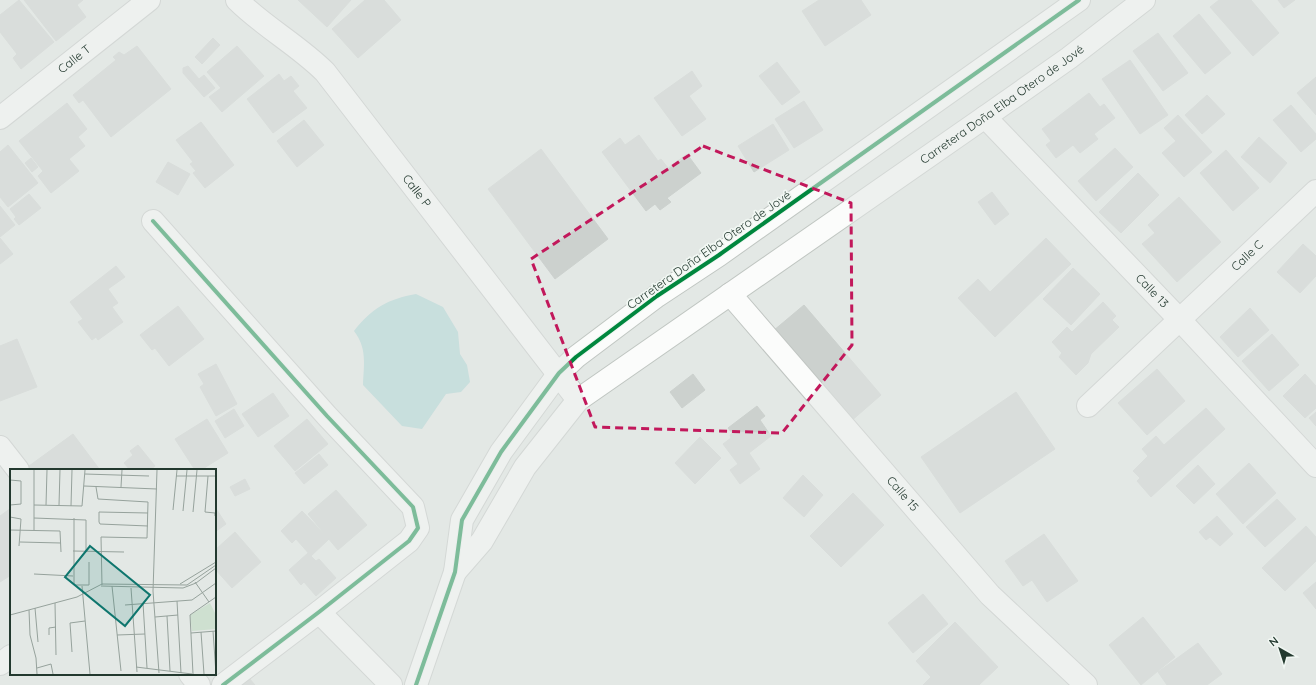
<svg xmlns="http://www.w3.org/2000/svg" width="1316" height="685" font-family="Quicksand,sans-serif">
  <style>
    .water { fill: #a7d4d2 }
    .building { fill: #ccd1ce; stroke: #ccd1ce }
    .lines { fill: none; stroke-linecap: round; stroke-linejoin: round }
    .street-casing { stroke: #c0c5c2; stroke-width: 24 }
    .secondary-casing { stroke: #c0c6c2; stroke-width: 24 }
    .street { stroke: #fbfcfb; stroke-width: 22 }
    .secondary { stroke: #fbfcfb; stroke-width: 22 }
    .cycleway-casing { stroke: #f1f7f3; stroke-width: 6 }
    .cycleway { stroke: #00873e; stroke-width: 4 }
    .marked { fill: none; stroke: #c2185b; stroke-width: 3; stroke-dasharray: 8 5; stroke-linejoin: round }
    .labels { text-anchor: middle; stroke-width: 3.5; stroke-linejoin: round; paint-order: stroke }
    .street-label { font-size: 12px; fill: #23392f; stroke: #f1f7f3 }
    .inset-road { fill: none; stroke: #96a29c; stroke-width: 1 }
    .view { fill: #0f766e; fill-opacity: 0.15; stroke: #0f766e; stroke-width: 2 }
    .inset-edge { fill: none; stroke: #23392f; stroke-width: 2 }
  </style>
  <rect width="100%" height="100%" fill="#e3e8e5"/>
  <path class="water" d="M416,294l27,13 15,25 2,22 7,11 3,17 -9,10 -15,2 -24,35 -20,-3 -39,-41c1,-22 4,-37 -9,-54 18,-23 34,-32 62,-37z"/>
  <g class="building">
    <path d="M19,0l35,42 -33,27 -8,-11 4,-4 -17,-22v-17z"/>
    <path d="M24,0h59l-6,5 9,12 -30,24z"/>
    <path d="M298,0h53l-24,27z"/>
    <path d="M365,0h19l17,20 -43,38 -26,-29z"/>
    <path d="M819,0h42l10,15 -46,31 -23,-35z"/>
    <path d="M1219,0h32l28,33 -26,23 -43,-49z"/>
    <path d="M1278,0h17l-11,8z"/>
    <path d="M1199,14l32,39 -26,21 -32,-38z"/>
    <path d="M1158,33l30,40 -25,18 -30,-40z"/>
    <path d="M213,38l7,7 -18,19 -7,-7z"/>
    <path d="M137,46l34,43 -60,48 -28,-37 -4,3 -6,-8 43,-35 -3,-3 6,-5 5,3z"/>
    <path d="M237,46l27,30 -42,36 -13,-15 12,-9 -14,-16z"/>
    <path d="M1130,60l38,55 -28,19 -38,-55z"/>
    <path d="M777,62l23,30 -18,13 -23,-29z"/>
    <path d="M188,66l11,13 5,-4 11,13 -11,9 -21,-24v-5z"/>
    <path d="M692,71l10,15 -13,10 17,23 -24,17 -28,-38z"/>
    <path d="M279,74l5,7 7,-5 8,10 -6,5 14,17 -34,25 -26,-34z"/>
    <path d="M1316,77v38l-19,-22z"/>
    <path d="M1089,93l11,14 4,-3 11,14 -21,16 4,5 -18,14 -7,-8 -17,13 -10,-13 5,-4 -9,-12z"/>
    <path d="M1207,95l18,19 -23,20 -17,-19z"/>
    <path d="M804,101l19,29 -29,18 -19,-29z"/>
    <path d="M67,103l20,26 -9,8 7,9 -16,13 10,12 -28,22 -13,-17 5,-5 -24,-30z"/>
    <path d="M1291,105l25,29v5l-15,13 -28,-32z"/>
    <path d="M1178,115l34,37 -28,25 -22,-24 14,-12 -12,-13z"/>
    <path d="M304,120l20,25 -27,22 -20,-26z"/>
    <path d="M201,122l33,43 -29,23 -12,-15 3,-2 -6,-7 3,-2 -17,-22z"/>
    <path d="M773,124l16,26 -35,22 -16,-26z"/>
    <path d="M639,135l19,26 3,-2 7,9 19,-14 14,19 -34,25 4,4 -11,8 -5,-6 -9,7 -44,-59 18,-14 5,7z"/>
    <path d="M1259,137l28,26 -17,20 -29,-26z"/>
    <path d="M8,145l30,38 -30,24 -8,-10v-45z"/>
    <path d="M1115,148l18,19 -37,34 -18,-20z"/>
    <path d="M541,149l67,90 -53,40 -67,-90z"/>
    <path d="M1226,150l33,38 -26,23 -33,-38z"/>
    <path d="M31,158l7,9 -6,5 -7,-9z"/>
    <path d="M168,162l22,12 -12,21 -22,-13z"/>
    <path d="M1138,173l21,22 -38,38 -22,-21z"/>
    <path d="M992,192l17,22 -14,11 -17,-23z"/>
    <path d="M29,194l12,14 -22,17 -5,-6 2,-2 -6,-8z"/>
    <path d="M1179,197l42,45 -44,40 -35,-38 13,-11 -7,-8z"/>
    <path d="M0,206l15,19 -15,12z"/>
    <path d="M0,238l13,16 -13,10z"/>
    <path d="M1046,238l25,26 -76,73 -37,-39 20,-19 12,13z"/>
    <path d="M1303,244l13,12v20l-16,17 -23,-21z"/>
    <path d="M116,266l9,11 -17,12 10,14 -6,4 11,15 -25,18 -2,-3 -4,3 -14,-18 5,-3 -13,-17z"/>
    <path d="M1073,268l27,26 -29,31 -28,-26z"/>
    <path d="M1103,302l13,14 -4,4 7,7 -28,27 -3,9 -12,12 -17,-18 3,-4 -10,-11 15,-15 5,5z"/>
    <path d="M804,305l77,90 -31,27 -77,-91z"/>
    <path d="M178,306l26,33 -35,27 -14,-18 -3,2 -12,-15z"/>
    <path d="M1250,308l19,22 -31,27 -18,-20z"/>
    <path d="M1272,334l27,31 -30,26 -27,-30z"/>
    <path d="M17,339l20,48 -37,14v-55z"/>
    <path d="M216,364l21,40 -21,12 -16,-29 4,-3 -6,-10z"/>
    <path d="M1157,369l28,32 -38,34 -29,-32z"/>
    <path d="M693,374l12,16 -23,18 -12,-16z"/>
    <path d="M1305,374l11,12v22l-11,10 -22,-22z"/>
    <path d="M1016,392l39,57 -95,64 -39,-56z"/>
    <path d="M273,393l16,23 -31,21 -16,-23z"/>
    <path d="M757,406l8,10 -5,4 11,16 -22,17 11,16 -20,15 -10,-14 8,-6 -15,-20 8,-6 -1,-3 2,-2 -4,-5z"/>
    <path d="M1206,408l19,21 -74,68 -14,-16 3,-3 -7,-7 15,-15 -6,-7 14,-13 8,9z"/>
    <path d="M234,409l10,17 -19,12 -10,-17z"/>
    <path d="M1316,412v14l-7,-8z"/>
    <path d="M207,419l21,34 -27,17h-6l-20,-31z"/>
    <path d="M307,419l21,25 -33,27 -21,-25z"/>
    <path d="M73,434l27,36h-68l-3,-4z"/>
    <path d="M700,437l21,21 -26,26 -20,-21z"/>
    <path d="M138,445l17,21 -5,4h-20l-6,-7 9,-8 -3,-4z"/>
    <path d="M319,454l9,11 -24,19 -9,-11z"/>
    <path d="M1249,463l27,30 -33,31 -27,-30z"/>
    <path d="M1198,465l17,19 -21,20 -18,-18z"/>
    <path d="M803,475l20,20 -19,22 -21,-19z"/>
    <path d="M245,479l5,10 -15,7 -5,-9z"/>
    <path d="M336,490l31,35 -29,25 -30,-36z"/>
    <path d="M853,493l31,32 -43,42 -31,-31z"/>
    <path d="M1277,499l19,20 -31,28 -19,-20z"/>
    <path d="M215,507l11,17 -11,8z"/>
    <path d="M11,508v67l-11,7v-66z"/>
    <path d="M302,511l27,28 -18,17 -15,-17 -4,4 -11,-12z"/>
    <path d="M1217,516l16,18 -13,12 -10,-9 -4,3 -7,-8z"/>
    <path d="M1306,526l10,11v24l-31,30 -23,-23z"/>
    <path d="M235,532l26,30 -29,26 -17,-19v-19z"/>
    <path d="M1044,534l34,47 -31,21 -15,-22 -9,6 -18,-25z"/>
    <path d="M308,553l8,8 3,-2 17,19 -20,18 -12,-14 -3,3 -12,-15z"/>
    <path d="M1316,582v27l-13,-16z"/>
    <path d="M923,594l25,30 -35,29 -25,-30z"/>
    <path d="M1143,617l32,40 -34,28 -32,-40z"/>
    <path d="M955,622l43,45 -19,18h-56l8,-8 -15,-16z"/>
    <path d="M1198,643l24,31 -15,11h-40l-9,-13z"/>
    <path d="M249,678l6,7h-14z"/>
  </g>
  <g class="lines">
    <defs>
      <g id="street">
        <path id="s1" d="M237,0c27,27 61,45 88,72l253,328"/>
        <path id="s2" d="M985,117l195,203 136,146"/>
        <path id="s3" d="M0,118l149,-118"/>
        <path d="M153,221l174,195 86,91 5,21 -9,13 -90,71 -96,73"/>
        <path id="s4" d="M730,294l260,301 96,90"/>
        <path id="s5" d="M1088,406l228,-215"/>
        <path d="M0,447l18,23"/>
        <path d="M319,612l72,73"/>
        <path d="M0,664l11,-8"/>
        <path d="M190,674l9,11"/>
      </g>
      <g id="secondary">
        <path id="s6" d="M455,572l27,-31 43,-74 53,-67 407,-283 84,-59 75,-58"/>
        <path d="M416,685l39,-113 7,-52 39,-68 58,-79 17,-16 81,-61 62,-41 360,-255"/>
      </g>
    </defs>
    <use href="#street" class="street-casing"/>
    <use href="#secondary" class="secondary-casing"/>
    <use href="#street" class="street"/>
    <use href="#secondary" class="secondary"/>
    <defs>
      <g id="cycleway">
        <path d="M153,221l174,195 86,91 5,21 -9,13 -90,71 -96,73"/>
        <path d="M416,685l39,-113 7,-52 39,-68 58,-79 17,-16 81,-61 62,-41 360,-255"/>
      </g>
    </defs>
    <use href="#cycleway" class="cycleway-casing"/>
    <use href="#cycleway" class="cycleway"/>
  </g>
  <path d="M0 0H1316V685H0ZM703,146l148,57 1,142 -70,88 -187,-6 -64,-168z" fill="#e3e8e5" fill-opacity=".55" fill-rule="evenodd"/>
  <path class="marked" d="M703,146l148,57 1,142 -70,88 -187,-6 -64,-168z"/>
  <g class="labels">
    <g class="street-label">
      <text dy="4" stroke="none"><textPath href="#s3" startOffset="95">Calle T</textPath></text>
      <text dy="4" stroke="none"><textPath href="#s6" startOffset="729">Carretera Doña Elba Otero de Jové</textPath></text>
      <text dy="4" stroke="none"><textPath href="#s1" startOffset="264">Calle P</textPath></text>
      <text transform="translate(709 250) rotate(-35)" y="4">Carretera Doña Elba Otero de Jové</text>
      <text dy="4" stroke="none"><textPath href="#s5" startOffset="219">Calle C</textPath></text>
      <text dy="4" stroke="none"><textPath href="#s2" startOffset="241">Calle 13</textPath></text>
      <text dy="4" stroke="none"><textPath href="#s4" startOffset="264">Calle 15</textPath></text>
    </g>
  </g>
  <g transform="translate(10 469)">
    <rect width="206" height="206" fill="#e3e8e5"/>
    <path d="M200,134l6,12v14l-24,2 -2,-16z" fill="#cee0d0"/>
    <path class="inset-road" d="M147,1l-4,121 6,82M75,5l64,2M166,7h40M198,7l-3,36 10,1v3M0,11l11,1v23l-11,1M74,17l73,3M86,18l2,12 50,3 -1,36 -46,-1 1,48M111,18l1,-17M24,36l48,1 3,-36M36,36l1,-35M49,36l1,-35M61,37l1,-36M163,41l4,-40M173,42l4,-41M183,43l4,-42M0,48l11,2 -2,27M24,49l52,2v31M64,49v67h15v-23M138,57l-48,-2 -1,-2v-10l49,1M0,61l50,1 1,21M24,61v-60M10,73l41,1M63,82l51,1M24,105l39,2M185,113l14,20M170,115l36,-22M72,117l8,88M91,117l82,2 13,-5 20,-15M102,117l9,85M121,119l6,84M167,132l4,72M45,134l1,52M133,134l4,65M115,136l67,-5 24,-17M25,139l3,34M19,141l1,25 6,23 1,16M0,146l67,-18 25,-13 85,1 29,-20M157,147l3,55M145,148l23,-2M203,162l3,43M191,163l3,42M181,164l25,-2M39,166v-7l7,-1M107,166l28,-1M62,183l-2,-29 15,-2M126,198l56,7M27,199l14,-4 2,10M183,205l-3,-59 26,-18"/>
    <path class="view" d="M80,77l60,49 -25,31 -60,-49z"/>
    <rect width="206" height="206" class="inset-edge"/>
  </g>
  <g transform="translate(1280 649) rotate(321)" stroke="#f1f7f3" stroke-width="3" paint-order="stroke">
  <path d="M0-3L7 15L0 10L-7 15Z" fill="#23392f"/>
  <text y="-6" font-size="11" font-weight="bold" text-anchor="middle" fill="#23392f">N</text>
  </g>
</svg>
